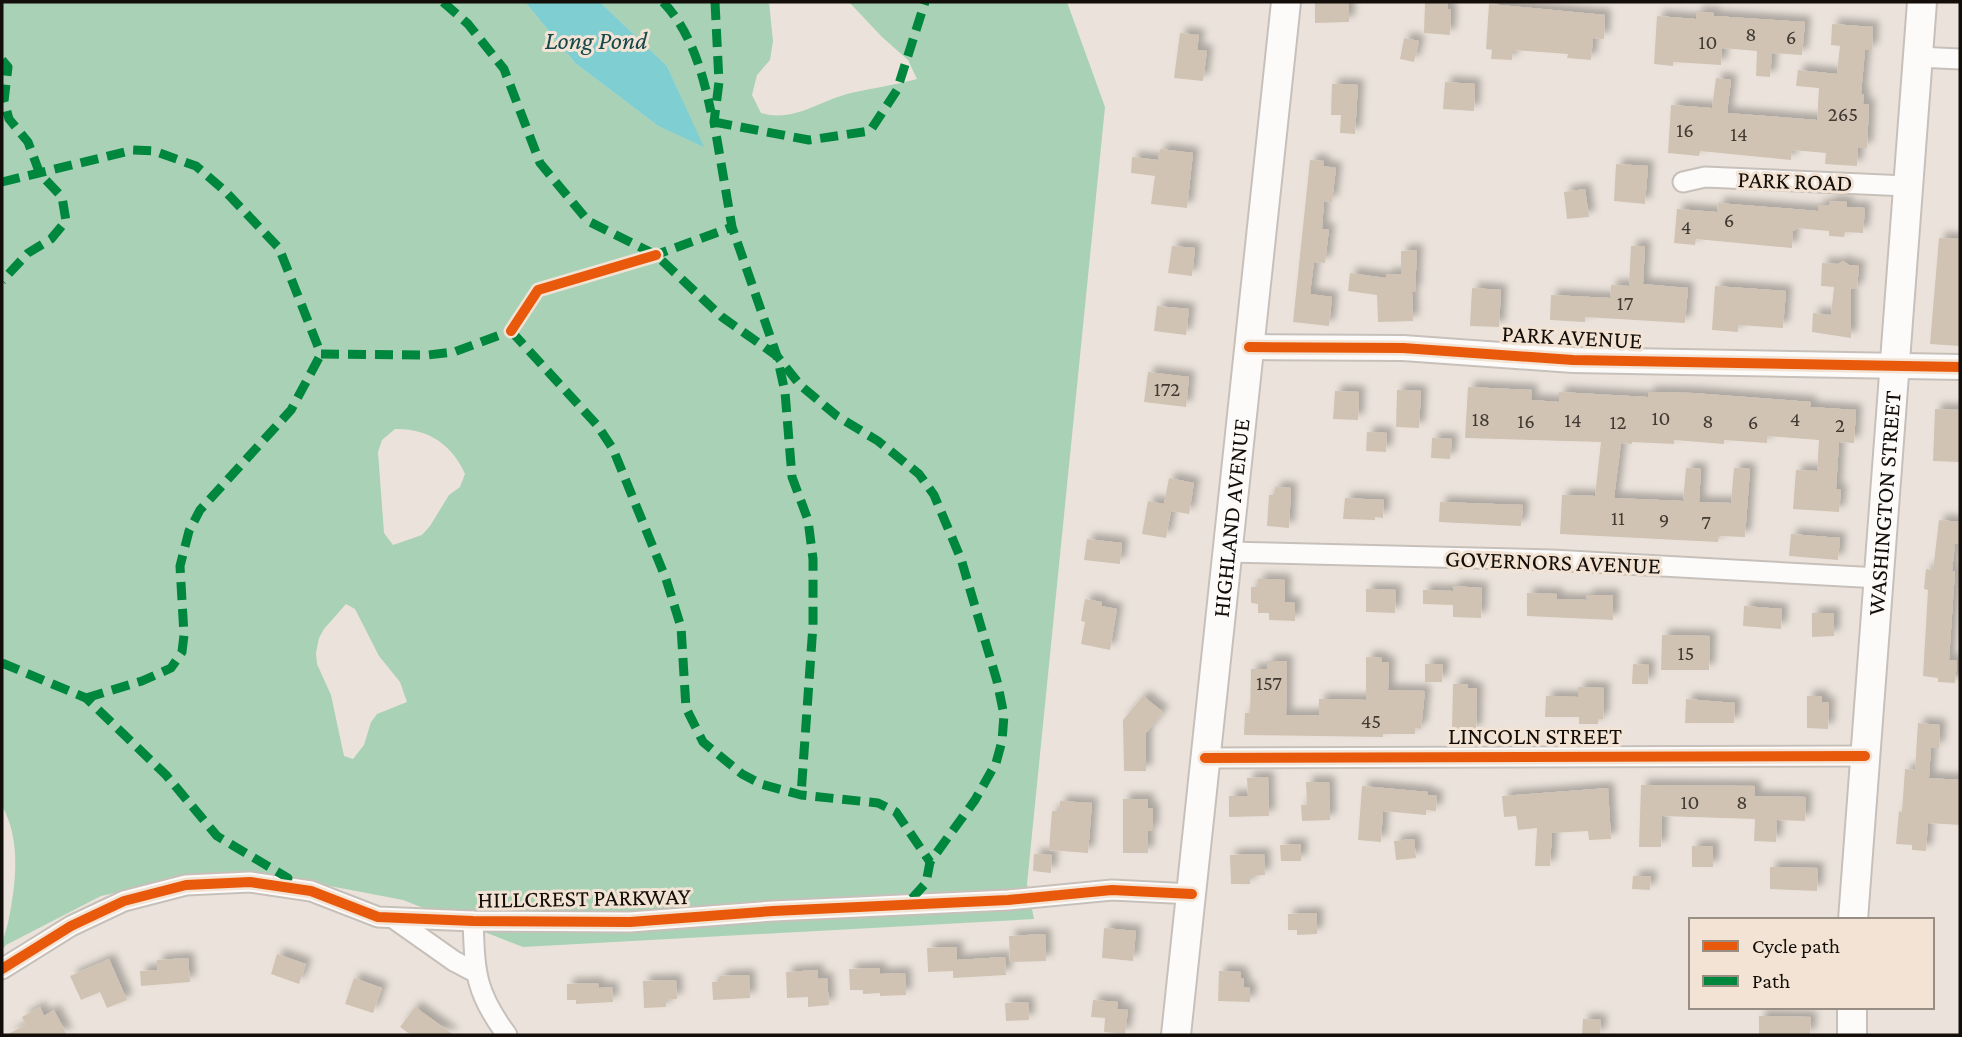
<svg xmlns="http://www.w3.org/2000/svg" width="1962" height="1037" font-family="'Crimson Pro',serif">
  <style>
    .forest { fill: #a9d1b5; fill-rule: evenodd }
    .water { fill: #7fced1 }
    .building { fill: #d1c3b3; filter: url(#shadow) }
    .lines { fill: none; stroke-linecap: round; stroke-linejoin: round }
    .minor-casing { stroke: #c7c0ba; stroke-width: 23 }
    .tertiary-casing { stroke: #c7c0ba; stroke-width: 28 }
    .secondary-casing { stroke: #c7c0ba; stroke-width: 32 }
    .minor { stroke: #fcfbfa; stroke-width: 19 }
    .tertiary { stroke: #fcfbfa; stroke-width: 24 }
    .secondary { stroke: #fcfbfa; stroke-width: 28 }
    .quiet { stroke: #00873e; stroke-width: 9; stroke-dasharray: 18 9; stroke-linecap: butt }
    .cycleway-casing { stroke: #f2e3d4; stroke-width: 15 }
    .cycleway { stroke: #e8590c; stroke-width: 10 }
    .labels { text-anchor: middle; stroke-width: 6; stroke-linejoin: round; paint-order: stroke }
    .number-label { font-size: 21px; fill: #423b34 }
    .street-label { font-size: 24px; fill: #130e09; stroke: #f2e3d4 }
    .water-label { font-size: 26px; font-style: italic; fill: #14484b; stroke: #f2e3d4 }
  </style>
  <defs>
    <filter id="shadow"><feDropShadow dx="6" dy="-6" stdDeviation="3.5" flood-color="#0004"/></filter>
  </defs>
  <rect width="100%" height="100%" fill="#ebe3db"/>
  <path class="forest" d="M2,2h523l50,61 83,63 45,20 -36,-80 -67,-64h169l4,39 -3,19 -13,15 -5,20 9,18c33,10 59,-13 90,-20 22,-5 44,-8 66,-14l-9,-19 -26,-23 -33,-35h218l38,105 -78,777 7,35 -511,28 -120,-47 -115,-22 -111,1 -76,17 -95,49 -4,5c0,-12 5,-20 7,-32 7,-36 12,-79 -7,-112zM395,429c32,-1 57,15 70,45l-5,13 -11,8 -19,31 -8,9 -29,10 -9,-12 -6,-81 4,-12zM346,604l9,5 24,47 21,26 7,20 -30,12 -6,8 -7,23 -11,14 -9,-3 -13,-61 -14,-31 -1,-11 3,-15 5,-9z"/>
  <path class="water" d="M525,2h75l67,64 37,81 -46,-21 -83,-63z"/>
  <g class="building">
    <path d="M1315,2h34v20l-34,1z"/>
    <path d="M1425,2h23v7l3,1 -1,25 -26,-2z"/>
    <path d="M1489,4l116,11 -1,24 -11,-1 -2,22 -24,-2 1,-4 -55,-4 -1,10 -21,-1 1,-9 -6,-1z"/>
    <path d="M1696,12l18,1v3l91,6 -3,33 -30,-2 -2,24 -14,-1 1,-25 -35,-3 -1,17 -48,-3v4l-19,-2 3,-48 39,3z"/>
    <path d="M1832,24l41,3 -1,23h-7l-4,44h3l-1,10h6l-2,44h-9l-1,18 -32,-2 1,-11 -34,-3 -1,10 -91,-9 -1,5 -31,-3 3,-48 41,3 4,-30 15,2 -4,33 90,7 2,-32 -23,-2 2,-16 39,4 3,-28 -9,-1z"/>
    <path d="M1180,33l19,2 -2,15 10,1 -4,30 -29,-3z"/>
    <path d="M1404,38l15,3 -5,21 -14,-3z"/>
    <path d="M1445,82l30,2 -1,27 -31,-2z"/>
    <path d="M1332,84l26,1 -3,49 -15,-1 1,-18h-10z"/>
    <path d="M1160,149l33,4 -6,55 -36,-4 4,-28 -24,-3 1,-16 26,3z"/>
    <path d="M1310,160l14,1 -1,5 13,2 -4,34 -8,-1 -2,28h7l-4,34 -11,-1 -4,32 22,3 -3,29 -36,-4z"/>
    <path d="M1616,164l32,2 -3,38 -31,-3z"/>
    <path d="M1585,189l4,28 -22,2 -3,-27z"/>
    <path d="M1829,201l18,1v5l18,1 -2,25 -18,-1 -1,5 -15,-1v-5l-33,-3v3h-3l-1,17 -96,-9 -1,6 -21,-2 3,-34 40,3 1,-9 100,8v-6h11z"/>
    <path d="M1939,238l21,1v107l-30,-2z"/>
    <path d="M1172,246l23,2 -3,28 -24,-3z"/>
    <path d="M1631,246h14l-2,38 45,4 -3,35 -100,-6v5l-35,-2 1,-25 59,3 1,-13 18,1z"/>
    <path d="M1417,250l-2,42h-3l1,29 -35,1 -1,-27 -29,-4 2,-18 36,5v-4h15v-23z"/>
    <path d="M1843,261l6,4 10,1 -2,23h-6v49l-39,-6 1,-19 18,2 3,-28 -13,-1 1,-23 16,1z"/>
    <path d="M1715,286l71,5 -3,37 -45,-3v7l-26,-2z"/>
    <path d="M1472,288l29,2 -2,37 -29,-1z"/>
    <path d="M1157,306l32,3 -3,26 -32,-4z"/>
    <path d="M1148,372l41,5 -3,30 -42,-5z"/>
    <path d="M1468,387l64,3 -1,10 28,2v-10l89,5v-5l45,1 118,9 -1,5 46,3 -2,33 -15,-1 -3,47 5,1 -2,22 -46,-3 3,-39 21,1 2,-31 -52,-4v7l-43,-3v4l-50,-4v4l-42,-2v2l-11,-1 -7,55 69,3 3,-33 15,1 -2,33 32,1 3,-35 16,1 -5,68 -26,-1 -1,6 -158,-8 2,-39 33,1 6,-54 -136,-4z"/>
    <path d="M1397,390l24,1 -2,37 -23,-1z"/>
    <path d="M1335,391l24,1 -1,28 -25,-1z"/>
    <path d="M1935,409l25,1 -1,52 -26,-1z"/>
    <path d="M1367,432l20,1 -1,19 -20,-1z"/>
    <path d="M1432,438l20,1 -2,20 -19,-1z"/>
    <path d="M1169,478l25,5 -5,31 -18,-3 -5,27 -24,-4 6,-33 16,3z"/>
    <path d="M1275,487l16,1 -2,40 -22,-2 2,-31h5z"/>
    <path d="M1345,498l39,2 -1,18 -8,-1v3l-32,-1z"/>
    <path d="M1440,502l83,3 -2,21 -82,-4z"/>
    <path d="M1939,520l21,2v22h-5l-3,27h3l-6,89 8,1 -2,22 -17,-1v-4l-15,-2 5,-86 -4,-1 2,-20 7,1z"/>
    <path d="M1791,534l49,4 -2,22 -49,-4z"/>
    <path d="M1087,539l35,4 -2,21 -36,-4z"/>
    <path d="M1258,579l27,1v22l10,1v18l-26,-1v-7h-11v-9l-7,-1v-16h7z"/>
    <path d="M1454,586l28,2 -1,30 -28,-1v-12l-30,-1v-14l30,1z"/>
    <path d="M1366,589l30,1 -1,23 -29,-1z"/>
    <path d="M1527,593l30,1v5l30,1 -1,-5h27v25l-86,-4z"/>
    <path d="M1085,599l17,3 -1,4 16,3 -7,41 -29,-6 4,-22 -4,-1z"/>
    <path d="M1744,606l38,3 -1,20 -38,-3z"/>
    <path d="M1812,613h22v23l-22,1z"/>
    <path d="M1662,635l48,1 -1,34h-48z"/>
    <path d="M1366,657l16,1v4h7l-1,28 37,1 -4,38 -6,-1v6h-32v3l-139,-2 1,-22h5l1,-44h16v-8h20l-1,54h33v-16l47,1z"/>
    <path d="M1425,664h18l-1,18h-17z"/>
    <path d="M1633,664l16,1 -1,19h-16z"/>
    <path d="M1453,684h15v4h9l-1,43 -24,-1z"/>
    <path d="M1578,687l26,1 -1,31h-5v5h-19v-7h-34l1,-21 32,1z"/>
    <path d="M1143,696l20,16 -17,21v38h-22l-1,-51z"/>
    <path d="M1807,696h15v6l7,1 -1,26 -21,-1z"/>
    <path d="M1686,699l49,4 -1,20h-49z"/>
    <path d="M1918,723l22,2 -1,23 -8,-1 -2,31 31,2v45l-32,-2 -2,28 -14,-1v-5l-16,-1 3,-33 3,1 3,-43 10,1z"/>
    <path d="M1268,777l1,39 -40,1v-21h19l-1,-18z"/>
    <path d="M1306,782h23l1,38 -28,1 -1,-16h6z"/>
    <path d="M1641,785l114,1v10l51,1 -1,24 -28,-1 -1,22 -22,-1 1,-22 -93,-3 -1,31h-22z"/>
    <path d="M1362,786l66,6v3l9,1 -1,15 -10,-1v5l-43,-4 -2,31 -23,-2z"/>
    <path d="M1608,788l3,51 -22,1 -1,-9 -36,2 -2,33h-15l2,-38 -19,2 -2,-14 -12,1 -2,-21z"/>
    <path d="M1123,799h25v9l5,1v22h-5v22h-25z"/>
    <path d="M1060,801l32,2 -4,50 -39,-3 3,-39h7z"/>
    <path d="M1414,839l2,19 -20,2 -2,-19z"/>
    <path d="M1301,844v17h-20l-1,-16z"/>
    <rect x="1692" y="846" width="21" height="21"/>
    <path d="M1034,854l18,1 -1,18 -18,-2z"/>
    <path d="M1264,854l1,21 -15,1v8h-19l-1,-29z"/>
    <path d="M1770,867l48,1 -1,23 -47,-2z"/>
    <path d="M1633,876h18l-1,14 -18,-1z"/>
    <path d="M1317,913v21l-20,1v-5h-9v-16z"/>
    <path d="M1104,928l32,3 -3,30 -31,-3z"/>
    <path d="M1045,934l1,27 -36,1 -1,-26z"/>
    <path d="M957,947v13l48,-3 1,18 -53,3v-7l-25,1 -1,-24z"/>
    <path d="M277,954l29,10 -7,20 -28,-10z"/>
    <path d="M188,958l2,24 -49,4 -1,-15 17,-1v-10z"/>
    <path d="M109,959l18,41 -20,8 -7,-16 -19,8 -11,-24z"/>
    <path d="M880,968v6l25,-1 1,22 -26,1v-3l-17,1v-4h-13l-1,-21z"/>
    <path d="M818,970v9l9,-1 2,27 -21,2v-10l-21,1 -1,-26z"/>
    <path d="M1219,971l22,1v6l3,1v8l6,1v14l-32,-1z"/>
    <path d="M749,975l1,23 -37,2 -1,-18h8v-6z"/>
    <path d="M354,978l28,10 -9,25 -28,-9z"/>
    <path d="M676,980l1,19 -11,1v7l-22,1 -1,-27z"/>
    <path d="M598,983l1,5 13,-1 1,15 -37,2v-4h-9v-16z"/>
    <path d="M1093,1000l25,2 -1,7 11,1 -3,24 -21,-2 1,-14 -14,-1z"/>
    <path d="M1028,1002l1,18 -23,1 -1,-18z"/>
    <path d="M40,1007l4,9 10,-6 13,25h-61l20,-10 -4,-8z"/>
    <path d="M415,1007l39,28h-43l-11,-8z"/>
    <path d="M1759,1016l52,1 -1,18h-51z"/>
    <path d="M1583,1019l18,1 -1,15h-18z"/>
  </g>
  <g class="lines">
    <defs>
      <g id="minor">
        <path d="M1917,57l43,2"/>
        <path d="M1683,182l22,-5 202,9"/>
        <path d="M1227,552l325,8 327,18"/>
        <path d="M1205,758l660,-2"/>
        <path d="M393,918l61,43 21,11"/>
        <path d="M473,921c2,52 2,71 34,114"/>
        <path d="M2,969l69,-43 53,-25 62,-16 64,-3 61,9 67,26 95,4 157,1 143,-11 235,-11 104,-10 80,4"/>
      </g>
      <path id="tertiary" d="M1249,347l154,1 170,12 387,7"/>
      <g id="secondary">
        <path id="s1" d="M1853,920l69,-918"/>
        <path d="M1852,1007v28"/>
        <path id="s2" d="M1176,1035l110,-1033"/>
      </g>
    </defs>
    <use href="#minor" class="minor-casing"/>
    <use href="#tertiary" class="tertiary-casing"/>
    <use href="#secondary" class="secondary-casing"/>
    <use href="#minor" class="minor"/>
    <use href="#tertiary" class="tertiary"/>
    <use href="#secondary" class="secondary"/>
    <g class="quiet">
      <path d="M443,2l25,22 36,45 36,94 48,58 68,34 66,62 55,39 8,36 7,85 16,43 5,39v66l-12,170"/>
      <path d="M663,2c28,29 40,72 48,110"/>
      <path d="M715,2l4,80 -5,40 18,105 45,129 23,29 37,31 41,25 41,33 15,21 27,64 36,122 7,34 -2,26 -6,22 -21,37 -45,62 -4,21 -21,23"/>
      <path d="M2,60l6,7 -4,34 5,18 19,23 12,32 22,23 4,24 -15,18 -23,14 -26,28"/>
      <path d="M714,122l95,18 61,-9 27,-41 28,-88"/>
      <path d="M2,182l131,-32 21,1 42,15 28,24 55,58 42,106"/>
      <path d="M650,257l82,-30"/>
      <path d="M511,331l86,94 16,24 53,130 15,48 5,81 17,34 39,32 19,10 40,11 77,8 18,9 34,50"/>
      <path d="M321,354l107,1 26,-3 57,-21 3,-4"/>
      <path d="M2,663l84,35 80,77 51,61 71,42 -14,2"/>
      <path d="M86,698l56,-17 29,-13 11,-16 2,-17 -4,-69 9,-35 11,-21 91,-100 30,-56"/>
    </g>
    <defs>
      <g id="cycleway">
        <path d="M511,331l27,-41 118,-35"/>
        <path d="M1249,347l154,1 170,12 387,7"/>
        <path d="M1205,758l660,-2"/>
        <path d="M2,969l69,-43 53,-25 62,-16 64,-3 61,9 67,26 95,4 157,1 143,-11 235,-11 104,-10 80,4"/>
      </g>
    </defs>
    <use href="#cycleway" class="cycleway-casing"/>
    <use href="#cycleway" class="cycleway"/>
  </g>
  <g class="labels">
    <g class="number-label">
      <text x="1751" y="41">8</text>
      <text x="1791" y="44">6</text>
      <text x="1708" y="49">10</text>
      <text x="1843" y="121">265</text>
      <text x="1685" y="137">16</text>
      <text x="1739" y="141">14</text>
      <text x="1729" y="227">6</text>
      <text x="1686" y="234">4</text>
      <text x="1625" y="310">17</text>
      <text x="1167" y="396">172</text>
      <text x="1661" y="425">10</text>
      <text x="1481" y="426">18</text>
      <text x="1795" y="426">4</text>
      <text x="1573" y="427">14</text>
      <text x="1526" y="428">16</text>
      <text x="1708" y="428">8</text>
      <text x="1618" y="429">12</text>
      <text x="1753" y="429">6</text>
      <text x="1840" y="432">2</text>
      <text x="1618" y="525">11</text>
      <text x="1664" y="527">9</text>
      <text x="1706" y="529">7</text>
      <text x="1686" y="660">15</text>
      <text x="1269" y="690">157</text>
      <text x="1371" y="728">45</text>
      <text x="1690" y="809">10</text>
      <text x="1742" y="809">8</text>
    </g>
    <g class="street-label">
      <text transform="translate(1795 181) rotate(2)" y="8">PARK ROAD</text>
      <text transform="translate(1572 337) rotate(3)" y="8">PARK AVENUE</text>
      <text dy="8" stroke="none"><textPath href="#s1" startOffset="418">WASHINGTON STREET</textPath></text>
      <text dy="8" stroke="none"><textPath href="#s2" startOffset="520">HIGHLAND AVENUE</textPath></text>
      <text transform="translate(1553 562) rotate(2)" y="8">GOVERNORS AVENUE</text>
      <text x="1535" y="744">LINCOLN STREET</text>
      <text transform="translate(584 898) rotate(-1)" y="8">HILLCREST PARKWAY</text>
    </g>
    <g class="water-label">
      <text x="596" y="49">Long Pond</text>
    </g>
  </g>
  <rect width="1962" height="1037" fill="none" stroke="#130e09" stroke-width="7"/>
  <rect x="1689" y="918" width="245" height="91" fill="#f2e3d4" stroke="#998e83" stroke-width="2"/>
  <rect x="1703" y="941" width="35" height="10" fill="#e8590c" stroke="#998e83" stroke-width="2"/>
  <text x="1752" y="953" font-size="21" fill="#130e09">Cycle path</text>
  <rect x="1703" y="976" width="35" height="10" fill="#00873e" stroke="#998e83" stroke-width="2"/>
  <text x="1752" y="988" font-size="21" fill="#130e09">Path</text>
</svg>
